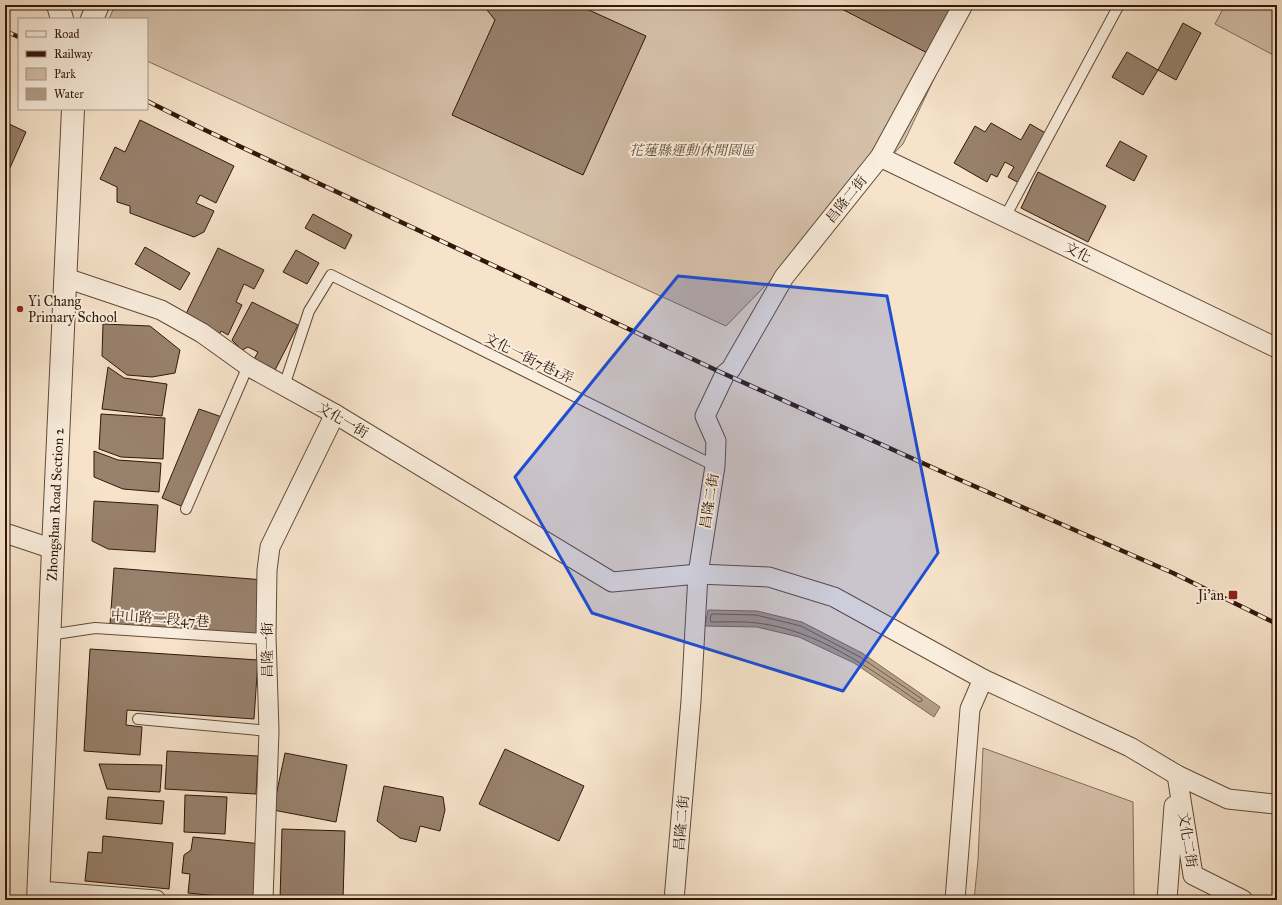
<svg xmlns="http://www.w3.org/2000/svg" width="1282" height="905" font-family="'IM FELL Great Primer','Noto Serif TC',serif">
  <style>
    .green { fill: #d5c0a9; stroke: #846c58 }
    .water { fill: #b39e88; stroke: #7f6855 }
    .lines { fill: none; stroke-linecap: round; stroke-linejoin: round }
    .shore { stroke: #725a48; stroke-width: 1 }
    .building { fill: #98816d; stroke: #321708 }
    .service-casing { stroke: #634a38; stroke-width: 12 }
    .minor-casing { stroke: #634a38; stroke-width: 21 }
    .tertiary-casing { stroke: #634a38; stroke-width: 24 }
    .service { stroke: #f9eddd; stroke-width: 10 }
    .minor { stroke: #f9eddd; stroke-width: 19 }
    .tertiary { stroke: #f9eddd; stroke-width: 22 }
    .rail-casing { stroke: #321708; stroke-width: 4.5 }
    .rail { stroke: #f9eddd; stroke-width: 3; stroke-dasharray: 9; stroke-linecap: butt }
    .marked { fill: #1d4ed8; fill-opacity: 0.2; stroke: #1d4ed8; stroke-width: 3; stroke-linejoin: round }
    .poi-dot { fill: #8f2418; stroke: #f9eddd; stroke-width: 1.5 }
    .labels { text-anchor: middle; stroke-width: 4; stroke-linejoin: round; paint-order: stroke }
    .park-label { font-size: 14px; font-style: italic; fill: #634a38; stroke: #f9eddd }
    .street-label { font-size: 14px; fill: #321708; stroke: #f9eddd }
    .poi-label { font-size: 14px; fill: #321708; stroke: #f9eddd; text-anchor: start }
  </style>
  <rect width="100%" height="100%" fill="#f6e3ca"/>
  <filter id="stains"><feTurbulence type="fractalNoise" baseFrequency=".005" numOctaves="4"/><feColorMatrix values="0 0 0 0 .2 0 0 0 0 .09 0 0 0 0 .02 0 0 0 .5 -.17"/></filter>
  <radialGradient id="worn" r=".72"><stop offset=".6" stop-color="#630" stop-opacity="0"/><stop offset="1" stop-color="#630" stop-opacity=".3"/></radialGradient>
  <g class="green">
    <path d="M115,5h854l-66,139 -177,182 -579,-265v-42h-38z"/>
    <path d="M1225,5h52v52l-62,-33z"/>
    <path d="M983,748l150,54 1,98h-160l4,-40z"/>
  </g>
  <path class="water" d="M708,610l49,1 45,11 60,31 78,54 -6,10 -80,-54 -55,-26 -42,-10 -52,-1z"/>
  <g class="lines">
    <path class="shore" d="M713,614l43,1 45,11 59,31 62,42v2l-3,1c-49,-33 -101,-72 -162,-79 -15,-2 -31,-1 -46,-1l-1,-3 1,-4z"/>
  </g>
  <g class="building">
    <path d="M483,5h95l68,31 -63,139 -131,-60 43,-95z"/>
    <path d="M834,5h132l-27,54z"/>
    <path d="M1183,23l18,10 -25,47 -18,-10z"/>
    <path d="M1127,52l31,18 -15,25 -31,-18z"/>
    <path d="M140,120l94,46 -18,37 -16,-8 -4,8 18,8 -10,21 -10,5 -64,-24v-7l-13,-4v-15l-17,-8 15,-32 10,5z"/>
    <path d="M5,122l21,10 -21,47z"/>
    <path d="M991,123l30,17 9,-16 19,11 -28,49 -13,-7 6,-10 -9,-5 -8,15 -6,-3 -4,8 -33,-19 21,-37 10,6z"/>
    <path d="M1120,141l27,15 -13,25 -28,-15z"/>
    <path d="M1038,172l68,34 -18,36 -67,-34z"/>
    <path d="M313,214l39,21 -7,14 -40,-21z"/>
    <path d="M145,247l45,26 -10,17 -45,-26z"/>
    <path d="M218,248l46,22 -10,19 -10,-5 -8,18 6,3 -14,30 -7,-4 -4,8 -35,-17z"/>
    <path d="M296,250l23,13 -12,21 -24,-12z"/>
    <path d="M252,302l46,23 -24,47 -21,-11 5,-9 -10,-5 -6,3 -10,-10z"/>
    <path d="M103,324l47,2 30,24 -5,23 -23,4 -25,-2 -25,-19z"/>
    <path d="M108,367l16,11 43,6 -5,32 -60,-7z"/>
    <path d="M199,409l23,8 -41,89 -19,-8z"/>
    <path d="M101,414l64,4 -2,41 -42,-2 -22,-8z"/>
    <path d="M94,451l24,9 43,3 -2,29 -36,-3 -29,-12z"/>
    <path d="M94,501l64,4 -3,47 -47,-3 -16,-8z"/>
    <path d="M114,568l150,12 -4,56 -150,-12z"/>
    <path d="M90,649l168,11 -4,59 -127,-9 -1,15 16,2 -2,28 -56,-4z"/>
    <path d="M505,749l79,37 -25,55 -80,-37z"/>
    <path d="M167,751l91,5 -2,38 -91,-5z"/>
    <path d="M285,753l62,12 -11,57 -63,-12z"/>
    <path d="M99,764l63,1 -2,27 -53,-3z"/>
    <path d="M384,786l59,11 2,13 -5,21 -20,-5 -4,16 -16,-4 -23,-17z"/>
    <path d="M185,795l42,2 -2,37 -41,-2z"/>
    <path d="M108,797l56,4 -2,23 -56,-5z"/>
    <path d="M282,829l63,2 -2,69h-63z"/>
    <path d="M103,836l70,7 -4,46 -84,-8 3,-29 14,1z"/>
    <path d="M193,837l69,7 -6,56 -68,-7 2,-19 -8,-1 2,-18 7,-5z"/>
  </g>
  <g class="lines">
    <defs>
      <g id="service">
        <path d="M1005,217l114,-212"/>
        <path d="M284,386l25,-75 22,-36 384,191"/>
        <path d="M186,509l62,-143"/>
        <path d="M49,635l46,-7 170,11 1,-3"/>
        <path d="M138,719l131,12"/>
      </g>
      <g id="minor">
        <path d="M880,157l397,191"/>
        <path d="M66,278l95,32 41,23 46,33 87,48 277,168 86,-8 71,3 65,20 149,82"/>
        <path d="M5,533l48,16"/>
        <path d="M1177,775l16,100 50,25"/>
        <path d="M39,891l117,9"/>
        <path d="M263,900l6,-169 -3,-95 1,-66 3,-23 65,-133"/>
        <path d="M674,900l17,-199 7,-127 17,-108 1,-25 -11,-25 20,-42 6,-5 53,-92 96,-120 83,-152"/>
        <path d="M955,900l15,-191 13,-30 147,68 47,28 51,24 46,5"/>
        <path d="M1167,900l7,-94"/>
      </g>
      <g id="tertiary">
        <path d="M58,5l4,14"/>
        <path d="M92,19l6,-14"/>
        <path id="s1" d="M38,900l15,-351 20,-440"/>
      </g>
    </defs>
    <use href="#service" class="service-casing"/>
    <use href="#minor" class="minor-casing"/>
    <use href="#tertiary" class="tertiary-casing"/>
    <use href="#service" class="service"/>
    <use href="#minor" class="minor"/>
    <use href="#tertiary" class="tertiary"/>
    <defs>
      <g id="rail">
        <path d="M5,31l14,6"/>
        <path d="M147,101l58,29 513,241 240,108 215,94 104,51"/>
      </g>
    </defs>
    <use href="#rail" class="rail-casing"/>
    <use href="#rail" class="rail"/>
  </g>
  <path class="marked" d="M678,276l209,20 51,257 -95,138 -251,-78 -77,-136z"/>
  <g class="poi-dot">
    <circle cx="20" cy="309" r="4"/>
    <rect x="1228" y="590" width="10" height="10" rx="2"/>
  </g>
  <g class="labels">
    <g class="park-label">
      <text x="692" y="155">花蓮縣運動休閒園區</text>
    </g>
    <g class="street-label">
      <text transform="translate(846 199) rotate(-51)" y="5">昌隆二街</text>
      <text transform="translate(1078 252) rotate(26)" y="5">文化</text>
      <text transform="translate(529 358) rotate(26)" y="5">文化一街7巷1弄</text>
      <text transform="translate(343 420) rotate(30)" y="5">文化一街</text>
      <text transform="translate(709 501) rotate(-81)" y="5">昌隆二街</text>
      <text dy="5" stroke="none"><textPath href="#s1" startOffset="396">Zhongshan Road Section 2</textPath></text>
      <text transform="translate(160 618) rotate(4)" y="5">中山路二段47巷</text>
      <text transform="translate(267 650) rotate(-90)" y="5">昌隆一街</text>
      <text transform="translate(681 823) rotate(-85)" y="5">昌隆二街</text>
      <text transform="translate(1188 840) rotate(81)" y="5">文化二街</text>
    </g>
    <g class="poi-label">
      <text x="28" y="306">Yi Chang<tspan x="28" dy="16">Primary School</tspan></text>
      <text x="1224" y="600" text-anchor="end">Ji'an</text>
    </g>
  </g>
  <rect width="1282" height="905" fill="none" stroke="#f6e3ca" stroke-width="20"/>
  <rect x="6" y="6" width="1270" height="893" fill="none" stroke="#321708" stroke-width="2"/>
  <rect x="10" y="10" width="1262" height="885" fill="none" stroke="#321708"/>
  <rect x="18" y="18" width="130" height="92" fill="#f9eddd" stroke="#a99788"/>
  <rect x="26" y="31" width="20" height="6" fill="#f9eddd" stroke="#a99788"/>
  <text x="54" y="38" font-size="12" fill="#321708">Road</text>
  <rect x="26" y="51" width="20" height="6" fill="#321708" stroke="#a99788"/>
  <text x="54" y="58" font-size="12" fill="#321708">Railway</text>
  <rect x="26" y="68" width="20" height="12" fill="#d5c0a9" stroke="#a99788"/>
  <text x="54" y="78" font-size="12" fill="#321708">Park</text>
  <rect x="26" y="88" width="20" height="12" fill="#b39e88" stroke="#a99788"/>
  <text x="54" y="98" font-size="12" fill="#321708">Water</text>
  <rect width="100%" height="100%" filter="url(#stains)"/>
  <rect width="100%" height="100%" fill="url(#worn)"/>
</svg>
